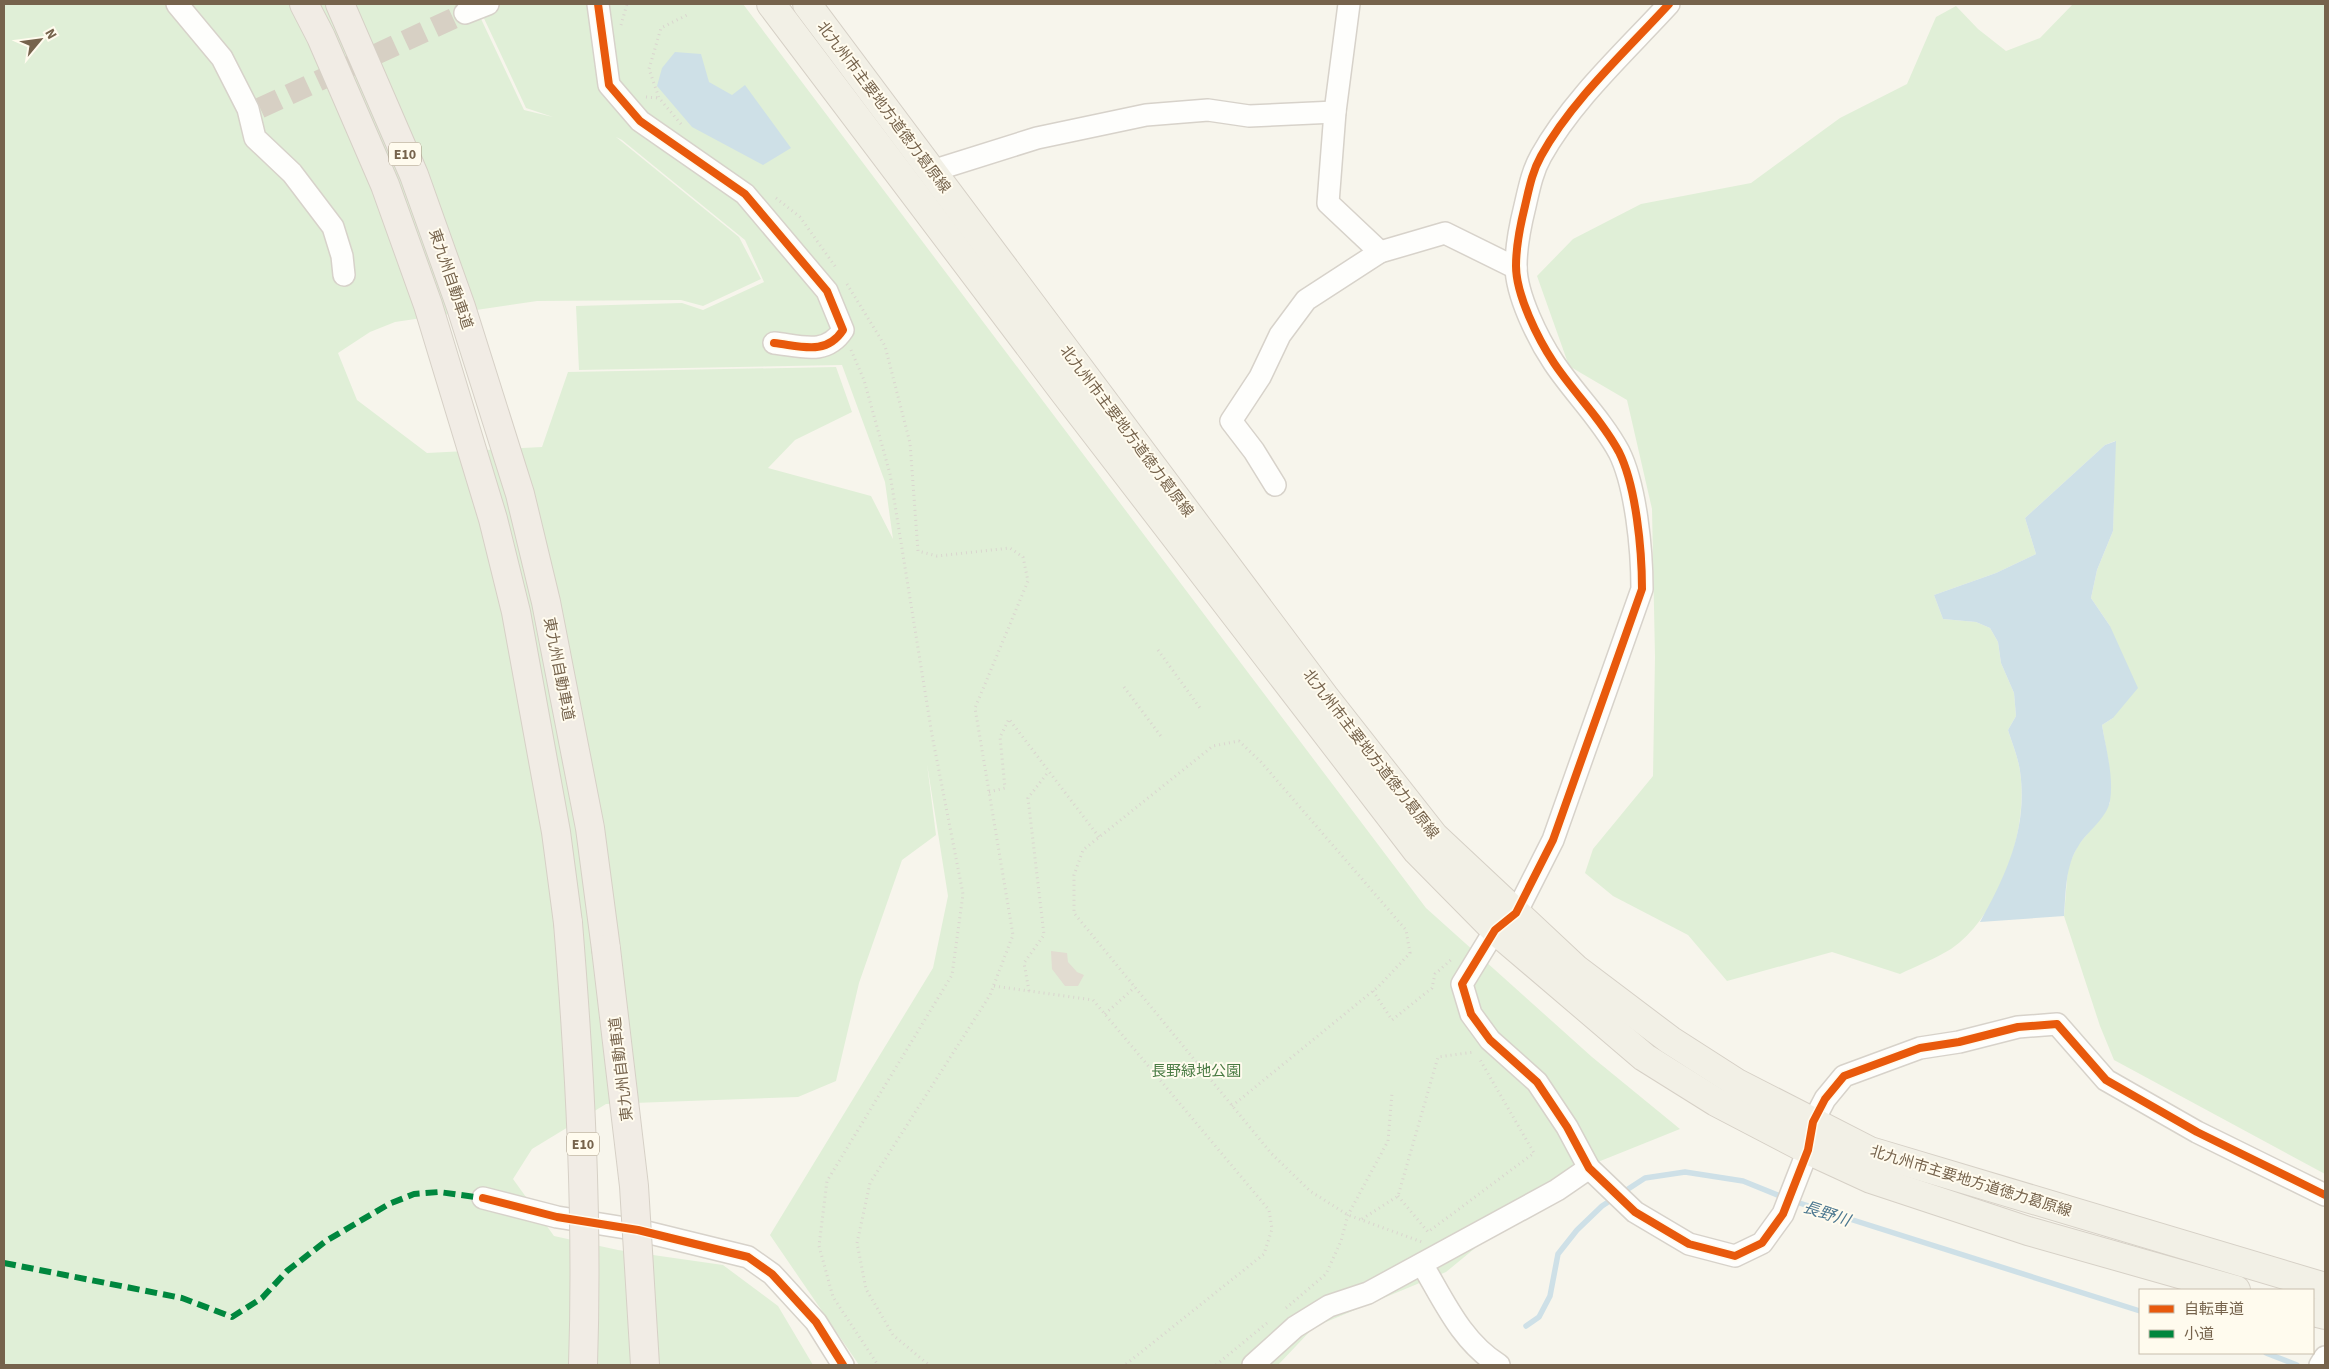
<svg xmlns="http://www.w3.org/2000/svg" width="2329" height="1369" font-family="'Source Sans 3','Noto Sans JP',sans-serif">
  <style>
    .green { fill: #e0efd7; fill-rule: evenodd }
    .water { fill: #cee0e7 }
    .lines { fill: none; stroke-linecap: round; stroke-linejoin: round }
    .stream { stroke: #cee0e7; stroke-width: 5.5 }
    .building { fill: #e2dcd1 }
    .minor-tunnel { stroke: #d7d0c4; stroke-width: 21; stroke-dasharray: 21 11; stroke-linecap: butt }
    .minor-casing { stroke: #d7d2ca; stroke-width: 24 }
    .major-casing { stroke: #d6d0c6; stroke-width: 30 }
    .highway-casing { stroke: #d6d0c6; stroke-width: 30 }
    .path { stroke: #dad5cf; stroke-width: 3; stroke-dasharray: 1 4; stroke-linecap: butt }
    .minor { stroke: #fefefc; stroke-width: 21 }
    .major { stroke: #f2f0e6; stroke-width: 28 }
    .highway { stroke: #f1ece5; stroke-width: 28 }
    .highway-bridge-casing { stroke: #d6d0c6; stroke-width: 30; stroke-linecap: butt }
    .highway-bridge { stroke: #f1ece5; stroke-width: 28 }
    .quiet { stroke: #00873e; stroke-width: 6; stroke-dasharray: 12 6; stroke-linecap: butt }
    .cycleway-casing { stroke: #fffbee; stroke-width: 11 }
    .cycleway { stroke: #e8590c; stroke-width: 8 }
    .labels { text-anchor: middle; stroke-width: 4; stroke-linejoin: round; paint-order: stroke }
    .shield { fill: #fffbee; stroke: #9f917d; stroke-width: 1 }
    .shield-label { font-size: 14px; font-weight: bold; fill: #76634c }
    .street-label { font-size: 15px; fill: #76634c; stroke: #fffbee }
    .park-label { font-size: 15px; fill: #4a7b44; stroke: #fffbee }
    .water-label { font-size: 16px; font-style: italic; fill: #4a768f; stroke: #fffbee }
  </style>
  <rect width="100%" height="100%" fill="#f7f5ec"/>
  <g class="green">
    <path d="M4,4h470l50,106 29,7 -27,-9 -45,-96 6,-8h256l683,904 166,149 88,72 -117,47 -117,96 -132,55 -36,38h-419l-89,-130 163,-267 15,-72 -21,-132 9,71 -34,25 -43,123 -23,98 -38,16 -192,7 -74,45 -19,30 41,57 64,14 105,15 55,41 35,59h-809zM616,137l6,3 123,100 19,42 -61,28 -21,-7 -106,3 3,64 263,-5 43,117 8,57 -22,-43 -103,-28 27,-28 57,-28 -16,-45 -268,5 -26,75 -115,6 -70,-53 -19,-47 32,-21 25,-10 142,-21 144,-1 22,6 58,-27 -22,-42z"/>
    <path d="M2073,4h252v1170l-211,-114 -14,-34 -36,-110 4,-49 10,-22 21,-25 11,-17 -1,-37 -7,-41 11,-7 -3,-92 -19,-28 6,-28 16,-39 2,-90 -10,4 -80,73 11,36 -40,19 -62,22 9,24 33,3 14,6 8,14 3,21 13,30 2,23 -8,14c4,13 10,27 12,41 9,57 -19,144 -69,178 -16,10 -35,17 -51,25l-68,-22 -105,29 -39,-46 -75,-39 -28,-23 8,-24 60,-73 2,-119 -3,-148 -25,-109 -58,-34 -32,-90 36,-37 68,-35 110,-21 89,-65 67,-34 29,-67 20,-11 22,23 28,22 34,-13z"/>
  </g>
  <g class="water">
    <path d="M675,52l26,2 8,28 23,13 13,-10 46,63 -28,17 -71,-38 -35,-41 5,-18z"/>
    <path d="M2116,441l-3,90 -16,39 -6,28 19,28 28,62 -25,30 -11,7c4,24 12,52 8,76 -3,17 -23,31 -31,44 -14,21 -13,47 -15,71l-84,6c27,-48 48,-95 40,-151 -2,-14 -8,-28 -12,-41l8,-14 -2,-23 -13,-30 -3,-21 -8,-14 -14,-6 -33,-3 -9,-24 62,-22 40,-19 -11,-36 80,-73z"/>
  </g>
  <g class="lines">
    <g class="stream">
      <path d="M1793,1201l347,110"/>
      <path d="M1526,1326l13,-9 11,-21 8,-42 19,-24 25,-24 43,-28 40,-6 58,9 42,17"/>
      <path d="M2266,1353l31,12"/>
    </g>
  </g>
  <path class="building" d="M1051,951l16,2 1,9 9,10 7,3 -6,11h-13l-13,-17z"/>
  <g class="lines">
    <path class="minor-tunnel" d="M260,108l205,-95"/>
    <defs>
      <g id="minor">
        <path d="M177,4l45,54 26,51 7,29 37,35 41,54 9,29 2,19"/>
        <path d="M598,4l11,81 31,36 105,73 82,97 16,39c-17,26 -42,16 -69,13"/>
        <path d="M1349,4l-14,108 -7,91 52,49"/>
        <path d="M1669,4c-43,47 -97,96 -128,152 -9,16 -12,33 -16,50 -5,20 -9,40 -9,60 0,29 22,73 38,97 20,30 48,57 65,89 17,34 23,98 23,137l-89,251 -37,73 -21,17 -33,54 9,30 19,26 47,42 30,45 22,41 46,44 54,32 46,12 27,-13 21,-29 25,-64 5,-28 12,-23 19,-23 76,-28 39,-6 59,-15 39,-3 49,56 91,52 128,63"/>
        <path d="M465,13l23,-9"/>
        <path d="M932,171l105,-33 109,-23 62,-5 41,6 86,-4"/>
        <path d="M1275,485l-21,-34 -23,-30 29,-44 20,-42 26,-35 74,-48 65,-19 71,35"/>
        <path d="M483,1198l74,19 81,13 110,27 24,17 44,48 27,43"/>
        <path d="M1422,1264c22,37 39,77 77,101"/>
        <path d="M1253,1365l42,-38 34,-21 39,-13 189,-103 32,-22"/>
        <path d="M2320,1365l5,-8"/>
      </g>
      <g id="major">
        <path d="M771,4l293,388 353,459 78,79 149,127 72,45 92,48 63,29 157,52 208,59"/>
        <path d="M807,4l517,692 110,140 142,133 94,71 67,43 133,68 455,136"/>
        <path d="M2313,1312l12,3"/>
      </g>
      <g id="highway">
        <path d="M304,4l17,33 64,148 43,120 65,214 23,93 40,220 12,91"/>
        <path d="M340,4l74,171 47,132 59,187 26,108 44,226 16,121"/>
      </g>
    </defs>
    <use href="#minor" class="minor-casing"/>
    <use href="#major" class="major-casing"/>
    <use href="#highway" class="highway-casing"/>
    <g class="path">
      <path d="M621,25l6,-21"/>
      <path d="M646,97l13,1"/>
      <path d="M681,124l-22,-26 -10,-29 12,-41 26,-13"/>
      <path d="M776,198l24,19 37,52"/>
      <path d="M847,284l38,62 25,97 8,108 19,5 73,-8 13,9 5,24 -53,127 38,227 -23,60 -120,188 -13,60 9,46 27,46 36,30"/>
      <path d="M851,350l13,30 26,94 42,261 31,159 -11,81 -125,206 -8,65 14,51 45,68"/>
      <path d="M1158,650l42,58"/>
      <path d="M1124,687l39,52"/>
      <path d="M989,792l16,-4 -5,-51 9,-18 90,118"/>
      <path d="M994,986l99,14 176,210 3,19 -8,25 -139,111"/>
      <path d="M1029,991l-5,-28 20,-28 -16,-137 21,-27"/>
      <path d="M1373,991l19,29 40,-32 3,-14 18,-16"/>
      <path d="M1105,1014l30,-27"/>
      <path d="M1232,1106l147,-120 31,-33 -4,-23 -145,-168 -22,-21 -26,5 -130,104 -9,25v38l197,240 39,38 38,24 74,27"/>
      <path d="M1398,1196l30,36 106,-79 -55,-95"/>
      <path d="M1362,1219l36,-23 40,-139 36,-5"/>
      <path d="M1286,1308l40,-34 15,-33 7,-26 40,-74 4,-48"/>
      <path d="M1216,1365l51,-42"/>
    </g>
    <use href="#minor" class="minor"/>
    <use href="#major" class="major"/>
    <use href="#highway" class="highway"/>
    <defs>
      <g id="highway-bridge">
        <path d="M568,923c12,147 20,294 15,442"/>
        <path d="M606,949l28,237 11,179"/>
      </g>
    </defs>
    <use href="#highway-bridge" class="highway-bridge-casing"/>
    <use href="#highway-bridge" class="highway-bridge"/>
    <path class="quiet" d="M4,1263l178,35 50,19 30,-19 25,-27 39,-30 63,-37 25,-10 25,-2 44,6"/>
    <defs>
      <g id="cycleway">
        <path d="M598,4l11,81 31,36 105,73 82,97 16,39c-17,26 -42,16 -69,13"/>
        <path d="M1669,4c-43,47 -97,96 -128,152 -9,16 -12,33 -16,50 -5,20 -9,40 -9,60 0,29 22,73 38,97 20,30 48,57 65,89 17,34 23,98 23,137l-89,251 -37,73 -21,17 -33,54 9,30 19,26 47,42 30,45 22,41 46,44 54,32 46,12 27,-13 21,-29 25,-64 5,-28 12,-23 19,-23 76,-28 39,-6 59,-15 39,-3 49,56 91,52 128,63"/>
        <path d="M483,1198l74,19 81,13 110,27 24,17 44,48 27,43"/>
      </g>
    </defs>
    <use href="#cycleway" class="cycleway-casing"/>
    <use href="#cycleway" class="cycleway"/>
  </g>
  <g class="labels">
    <g class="shield">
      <rect x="389" y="142.5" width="32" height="23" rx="4"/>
      <rect x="567" y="1132.5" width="32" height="23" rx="4"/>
    </g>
    <g class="shield-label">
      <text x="405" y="159">E10</text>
      <text x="583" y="1149">E10</text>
    </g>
    <g class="street-label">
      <text transform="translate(884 107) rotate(53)" y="5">北九州市主要地方道徳力葛原線</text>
      <text transform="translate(451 279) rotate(71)" y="5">東九州自動車道</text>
      <text transform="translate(1127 431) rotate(53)" y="5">北九州市主要地方道徳力葛原線</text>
      <text transform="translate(559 669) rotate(79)" y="5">東九州自動車道</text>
      <text transform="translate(1371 754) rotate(52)" y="5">北九州市主要地方道徳力葛原線</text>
      <text transform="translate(621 1069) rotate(-97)" y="5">東九州自動車道</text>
      <text transform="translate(1971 1181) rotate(17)" y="5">北九州市主要地方道徳力葛原線</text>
    </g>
    <g class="park-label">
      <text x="1196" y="1076">長野緑地公園</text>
    </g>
    <g class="water-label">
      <text transform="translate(1827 1213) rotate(18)" y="6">長野川</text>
    </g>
  </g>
  <rect width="2329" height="1369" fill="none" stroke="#76634c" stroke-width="10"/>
  <rect x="2139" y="1289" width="175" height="65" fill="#fffbee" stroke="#c8bead"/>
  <rect x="2149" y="1305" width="25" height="8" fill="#e8590c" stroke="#c8bead"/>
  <text x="2184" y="1314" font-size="15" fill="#76634c">自転車道</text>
  <rect x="2149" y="1330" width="25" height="8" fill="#00873e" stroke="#c8bead"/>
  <text x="2184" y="1339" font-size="15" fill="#76634c">小道</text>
  <g transform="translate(40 40) rotate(61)" stroke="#fffbee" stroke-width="4" paint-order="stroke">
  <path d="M0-4L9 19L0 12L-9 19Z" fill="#76634c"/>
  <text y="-8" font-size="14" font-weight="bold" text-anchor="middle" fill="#76634c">N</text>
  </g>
</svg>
